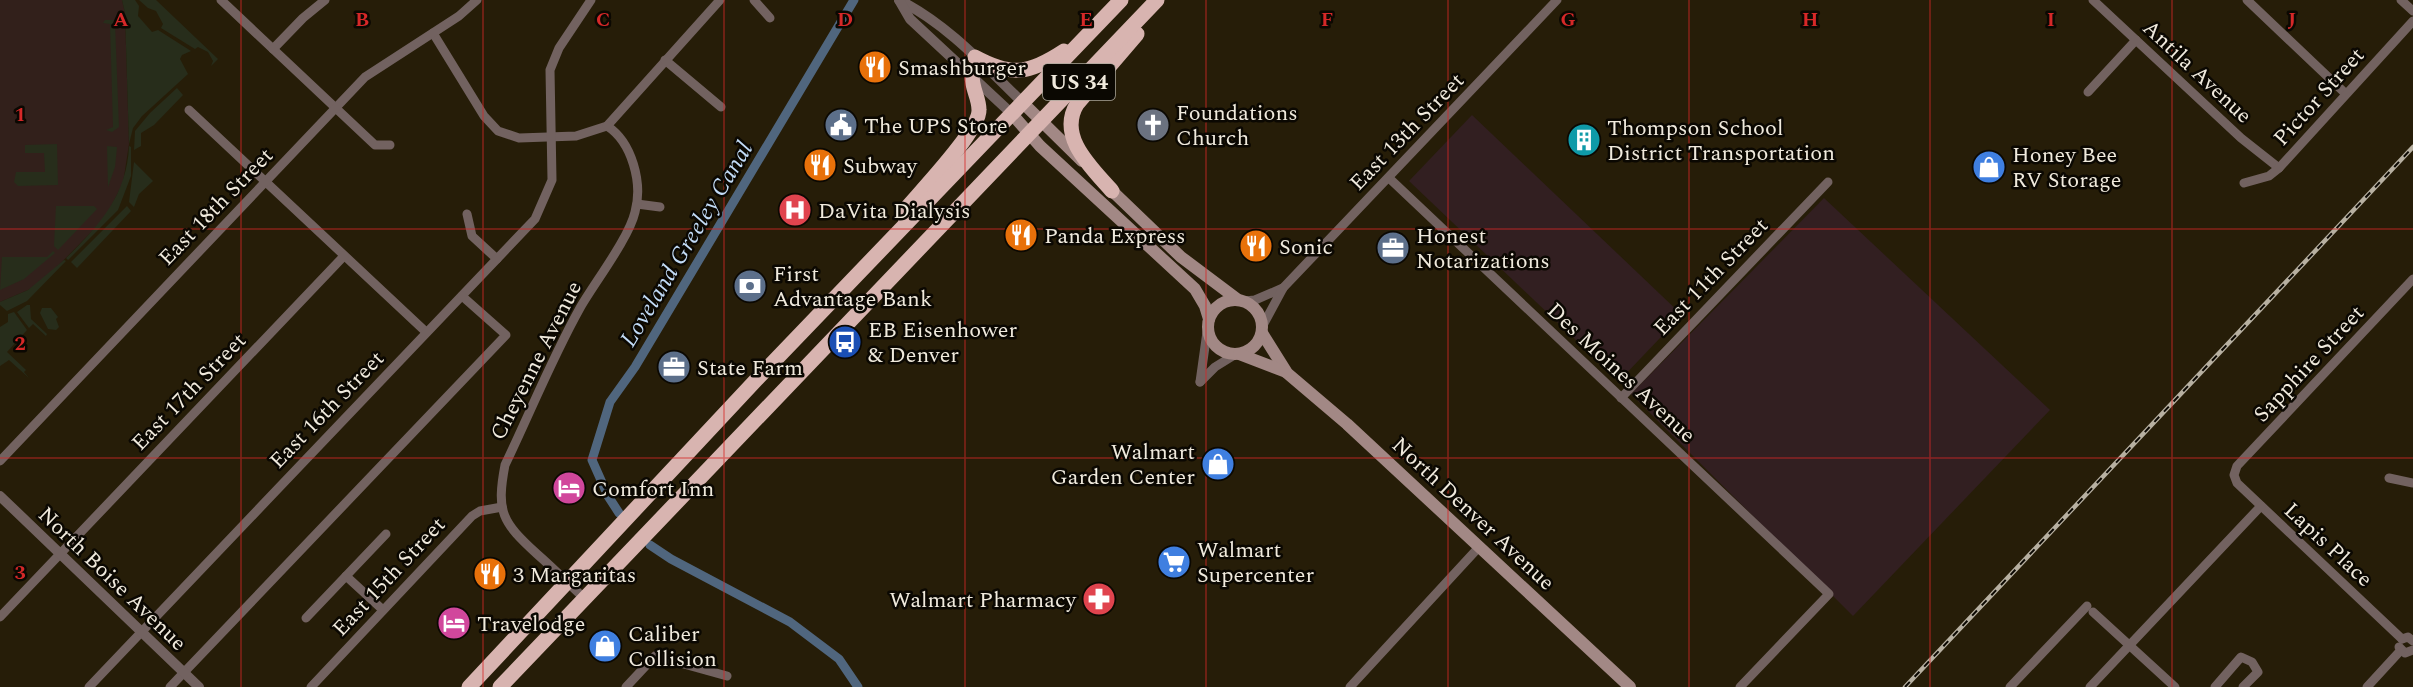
<svg xmlns="http://www.w3.org/2000/svg" width="2413" height="687" font-family="Spectral,serif">
  <style>
    .industrial { fill: #321f21 }
    .medical { fill: #32201b }
    .green { fill: #272d1b }
    .lines { fill: none; stroke-linecap: round; stroke-linejoin: round }
    .canal { stroke: #50667e; stroke-width: 9 }
    .minor { stroke: #726260; stroke-width: 9 }
    .tertiary { stroke: #726260; stroke-width: 10 }
    .secondary { stroke: #a28885; stroke-width: 12 }
    .trunk { stroke: #d8b4b0; stroke-width: 15 }
    .rail-casing { stroke: #b7b0a1; stroke-width: 4.5 }
    .rail { stroke: #0b0802; stroke-width: 2; stroke-dasharray: 7; stroke-linecap: butt }
    .grid { fill: none; stroke: #d62828; stroke-width: 1.5; stroke-opacity: 0.55 }
    .labels { text-anchor: middle; stroke-width: 5; stroke-linejoin: round; paint-order: stroke }
    .shield { fill: #0b0802; stroke: #aba69b; stroke-width: 1.5 }
    .shield-label { font-size: 21px; font-weight: bold; fill: #f0eadd }
    .poi-label { font-size: 22px; fill: #f0eadd; stroke: #0b0802; text-anchor: start }
    .street-label { font-size: 22px; fill: #f0eadd; stroke: #0b0802 }
    .water-label { font-size: 24px; font-style: italic; fill: #c2dbf6; stroke: #0b0802 }
    .grid-label { font-size: 20px; text-anchor: middle; font-weight: bold; fill: #d62828; stroke: #0b0802; stroke-width: 5; stroke-linejoin: round; paint-order: stroke }
  </style>
  <rect width="100%" height="100%" fill="#261d08"/>
  <g class="industrial">
    <path d="M1472,115l210,200 -63,66 -210,-200z"/>
    <path d="M1824,198l226,212 -197,206 -222,-222z"/>
  </g>
  <path class="medical" d="M0,0h122l3,13 4,131 -6,39 -18,35 -59,60 -18,12 -28,12z"/>
  <g class="green">
    <path d="M122,0h13l4,6 -1,10 14,16 6,-2 33,21 -9,4 -2,4 8,15 -46,42 -9,12 -4,16 -4,-131z"/>
    <path d="M139,0h17l62,59 -7,7 2,-5 -5,-9 -10,-5 -3,2 -34,-21 2,-4 -7,-13 -8,-3z"/>
    <path d="M105,20h8l2,3 4,104 -7,5 -6,-2 7,-3 -3,-103 -7,-1z"/>
    <path d="M177,88l6,7 -29,30 -13,8v13l-7,4 1,-19 15,-18z"/>
    <path d="M57,144l1,41 -40,1 -4,-4 2,-10h29l-1,-19h-19v-8z"/>
    <path d="M107,146l10,1 -2,20 -7,20z"/>
    <path d="M129,146l2,1v29l-13,34 -50,50 -2,-2c33,-32 61,-63 63,-112z"/>
    <path d="M134,162l19,19 -14,13 -5,13 -5,-5z"/>
    <path d="M56,206h38l3,3 -39,41 -4,-4z"/>
    <path d="M127,206l4,5 -54,57 -6,-6z"/>
    <path d="M53,251l2,2 -31,26 -24,11 2,-33h45z"/>
    <path d="M64,260l2,1 -39,40 -20,10 -7,-6v-3l28,-12z"/>
    <path d="M27,305h3l1,14 16,15 -1,2 -13,-12 -4,4 -12,-16z"/>
    <path d="M42,308h9l7,9 -2,2 3,8 -3,3 -8,-1 -8,-16z"/>
    <path d="M14,312l13,18 -20,22 19,18 -2,2 5,6 -20,-18 -9,6v-39l8,-5v-8z"/>
  </g>
  <g class="lines">
    <g class="canal">
      <path d="M619,513l-11,-17 -16,-36 18,-58 25,-35 219,-367"/>
      <path d="M650,545l21,14 119,63 49,37 19,28"/>
    </g>
    <g class="minor">
      <path d="M221,0l154,145h15"/>
      <path d="M754,0l16,18"/>
      <path d="M2093,0l148,138 38,30"/>
      <path d="M2247,0l99,94"/>
      <path d="M2401,0l12,11"/>
      <path d="M433,33l51,83 14,15 21,7 57,-2 31,-10 113,-126"/>
      <path d="M273,49l30,-31 22,-18"/>
      <path d="M665,60l56,47"/>
      <path d="M2088,92l48,-52"/>
      <path d="M189,110l237,222"/>
      <path d="M1389,178l440,416 -89,93"/>
      <path d="M2244,183l25,-7 10,-8 134,-147"/>
      <path d="M637,204l23,3"/>
      <path d="M467,214l5,22 25,23"/>
      <path d="M1244,301l11,-1 28,-12"/>
      <path d="M1262,327l21,-39 274,-288"/>
      <path d="M1200,382l8,-57"/>
      <path d="M1200,382l15,-15 21,-13"/>
      <path d="M1621,398l207,-216"/>
      <path d="M0,461l365,-384 94,-61 18,-16"/>
      <path d="M2389,478l24,5"/>
      <path d="M346,576l37,34"/>
      <path d="M584,598c-16,-15 -31,-30 -47,-44 -35,-32 -41,-42 -32,-89 25,-52 47,-107 75,-157 15,-26 49,-70 55,-96 8,-29 -3,-70 -28,-86"/>
      <path d="M2093,612l82,75"/>
      <path d="M0,617l344,-361"/>
      <path d="M306,618l80,-84"/>
      <path d="M2402,639l-165,-156 -3,-8 3,-9 176,-187"/>
      <path d="M2402,639l6,-2 5,4"/>
      <path d="M2399,647l6,6 8,-3"/>
      <path d="M89,687l446,-468 17,-39 -2,-110 9,-22 32,-48"/>
      <path d="M170,687l336,-352 -44,-39"/>
      <path d="M311,687l161,-171 8,-5 22,-4"/>
      <path d="M626,687l29,-31 72,20"/>
      <path d="M1350,687l129,-140"/>
      <path d="M2010,687l77,-81"/>
      <path d="M2090,687l171,-181"/>
      <path d="M2215,687l26,-30 11,5 6,10 -15,15"/>
      <path d="M2367,687l34,-37"/>
    </g>
    <g class="tertiary">
      <path d="M899,0c48,24 85,65 123,102"/>
      <path d="M899,0l11,19 101,94"/>
      <path d="M0,496l199,191"/>
    </g>
    <g class="secondary">
      <path d="M1022,102l60,59"/>
      <path d="M1011,113l29,33 155,143 10,17 4,13"/>
      <path d="M1107,186l74,71 56,42"/>
      <circle cx="1235" cy="327" r="27"/>
      <path d="M1262,333l25,40 60,51 283,263"/>
      <path d="M1239,354l47,18"/>
    </g>
    <g class="trunk">
      <path d="M975,57c37,20 54,17 89,-6"/>
      <path d="M1112,191c-20,-23 -55,-54 -35,-87l60,-70"/>
      <path d="M905,218l-1,-7c15,-18 76,-81 75,-101 0,-13 -7,-20 -7,-35"/>
      <path d="M469,687l287,-307 365,-380"/>
      <path d="M500,687l657,-687"/>
    </g>
    <defs>
      <path id="rail" d="M1905,687l508,-540"/>
    </defs>
    <use href="#rail" class="rail-casing"/>
    <use href="#rail" class="rail"/>
  </g>
  <path class="grid" d="M241,0v687M483,0v687M724,0v687M965,0v687M1206,0v687M1448,0v687M1689,0v687M1930,0v687M2172,0v687M0,229h2413M0,458h2413"/>
  <defs>
    <symbol id="restaurant-disc" viewBox="-11 -11 22 22"><circle r="9.5" fill="#e8710a" stroke="#0b0802"/><path d="M-5-6h1v4h1v-4h1v4h1v-4h1v5L-1.5 .5V6h-2V.5L-5-1ZM5-6V6H3V1.5H1.5Q1.5-4 5-6Z" fill="#fff"/></symbol>
    <symbol id="civic-disc" viewBox="-11 -11 22 22"><circle r="9.5" fill="#5c6f8a" stroke="#0b0802"/><path d="M-.6-6.5H3V-4.5H.6V-3L4-1V1h2V6H-6V1h2V-1L-.6-3ZM-1.2 2.5V6h2.4V2.5Z" fill="#fff"/></symbol>
    <symbol id="church-disc" viewBox="-11 -11 22 22"><circle r="9.5" fill="#6b7280" stroke="#0b0802"/><path d="M-1.2-6h2.4v3.5h3.3v2.4h-3.3V6h-2.4V-.1h-3.3v-2.4h3.3Z" fill="#fff"/></symbol>
    <symbol id="building-disc" viewBox="-11 -11 22 22"><circle r="9.5" fill="#0f9aa8" stroke="#0b0802"/><path d="M-4-6H4V6H1V3H-1V6H-4ZM-2.5-4.3h1.7v1.8h-1.7ZM.8-4.3h1.7v1.8H.8ZM-2.5-1h1.7V.8h-1.7ZM.8-1h1.7V.8H.8Z" fill="#fff"/></symbol>
    <symbol id="shop-disc" viewBox="-11 -11 22 22"><circle r="9.5" fill="#3f7fe0" stroke="#0b0802"/><path d="M-5-2.5h2.3a2.7 3.5 0 0 1 5.4 0H5L5.5 6h-11ZM-1.5-2.5h3a1.5 2.3 0 0 0-3 0Z" fill="#fff"/></symbol>
    <symbol id="hospital-disc" viewBox="-11 -11 22 22"><circle r="9.5" fill="#e0444e" stroke="#0b0802"/><path d="M-5-5h3v3.5h4V-5h3V5h-3V1.5h-4V5h-3Z" fill="#fff"/></symbol>
    <symbol id="office-disc" viewBox="-11 -11 22 22"><circle r="9.5" fill="#5c6f8a" stroke="#0b0802"/><path d="M-6-3h4V-5.5h4V-3h4V5H-6ZM-1-4.5V-3h2v-1.5ZM-6 0V1H6V0Z" fill="#fff"/></symbol>
    <symbol id="bank-disc" viewBox="-11 -11 22 22"><circle r="9.5" fill="#5c6f8a" stroke="#0b0802"/><path d="M-6-4H6V4H-6ZM0-2.3a2.3 2.3 0 1 0 0 4.6a2.3 2.3 0 1 0 0-4.6Z" fill="#fff"/></symbol>
    <symbol id="bus-disc" viewBox="-11 -11 22 22"><circle r="9.5" fill="#1a4fb4" stroke="#0b0802"/><path d="M-5-6H5V4H4V6H2V4H-2V6H-4V4H-5ZM-3.5-4V0h7V-4ZM-3.5 1.2v1.5H-2V1.2ZM2 1.2v1.5H3.5V1.2Z" fill="#fff"/></symbol>
    <symbol id="hotel-disc" viewBox="-11 -11 22 22"><circle r="9.5" fill="#d1479c" stroke="#0b0802"/><path d="M-6-4.5h1.5V1H6V5H4.5V3h-9V5H-6ZM-4 0a1.8 1.8 0 1 1 3.6 0ZM.5 0V-2.5h3Q6-2.5 6 0Z" fill="#fff"/></symbol>
    <symbol id="supermarket-disc" viewBox="-11 -11 22 22"><circle r="9.5" fill="#3f7fe0" stroke="#0b0802"/><path d="M-6-5.5h2.5l.6 2H6L4.5 2H-2.5L-4.4-4H-6ZM-1.5 3.2a1.3 1.3 0 1 0 .1 0ZM3 3.2a1.3 1.3 0 1 0 .1 0Z" fill="#fff"/></symbol>
    <symbol id="pharmacy-disc" viewBox="-11 -11 22 22"><circle r="9.5" fill="#e0444e" stroke="#0b0802"/><path d="M-2-6h4v4h4v4h-4v4h-4v-4h-4v-4h4Z" fill="#fff"/></symbol>
  </defs>
  <g fill-rule="evenodd">
    <use href="#restaurant-disc" x="856" y="48" width="38" height="38"/>
    <use href="#civic-disc" x="822" y="106" width="38" height="38"/>
    <use href="#church-disc" x="1134" y="106" width="38" height="38"/>
    <use href="#building-disc" x="1565" y="121" width="38" height="38"/>
    <use href="#restaurant-disc" x="801" y="146" width="38" height="38"/>
    <use href="#shop-disc" x="1970" y="148" width="38" height="38"/>
    <use href="#hospital-disc" x="776" y="191" width="38" height="38"/>
    <use href="#restaurant-disc" x="1002" y="216" width="38" height="38"/>
    <use href="#restaurant-disc" x="1237" y="227" width="38" height="38"/>
    <use href="#office-disc" x="1374" y="229" width="38" height="38"/>
    <use href="#bank-disc" x="731" y="267" width="38" height="38"/>
    <use href="#bus-disc" x="826" y="323" width="38" height="38"/>
    <use href="#office-disc" x="655" y="348" width="38" height="38"/>
    <use href="#shop-disc" x="1199" y="445" width="38" height="38"/>
    <use href="#hotel-disc" x="550" y="469" width="38" height="38"/>
    <use href="#supermarket-disc" x="1155" y="543" width="38" height="38"/>
    <use href="#restaurant-disc" x="471" y="555" width="38" height="38"/>
    <use href="#pharmacy-disc" x="1080" y="580" width="38" height="38"/>
    <use href="#hotel-disc" x="435" y="604" width="38" height="38"/>
    <use href="#shop-disc" x="586" y="627" width="38" height="38"/>
  </g>
  <g class="labels">
    <rect class="shield" x="1043" y="64" width="72" height="36" rx="4.5"/>
    <g class="shield-label">
      <text x="1079" y="89">US 34</text>
    </g>
    <g class="poi-label">
      <text x="898" y="75">Smashburger</text>
      <text x="1176" y="120">Foundations<tspan x="1176" dy="25">Church</tspan></text>
      <text x="864" y="133">The UPS Store</text>
      <text x="1607" y="135">Thompson School<tspan x="1607" dy="25">District Transportation</tspan></text>
      <text x="2012" y="162">Honey Bee<tspan x="2012" dy="25">RV Storage</tspan></text>
      <text x="843" y="173">Subway</text>
      <text x="818" y="218">DaVita Dialysis</text>
      <text x="1044" y="243">Panda Express</text>
      <text x="1416" y="243">Honest<tspan x="1416" dy="25">Notarizations</tspan></text>
      <text x="1279" y="254">Sonic</text>
      <text x="773" y="281">First<tspan x="773" dy="25">Advantage Bank</tspan></text>
      <text x="868" y="337">EB Eisenhower<tspan x="868" dy="25">&amp; Denver</tspan></text>
      <text x="697" y="375">State Farm</text>
      <text x="1195" y="459" text-anchor="end">Walmart<tspan x="1195" dy="25">Garden Center</tspan></text>
      <text x="592" y="496">Comfort Inn</text>
      <text x="1197" y="557">Walmart<tspan x="1197" dy="25">Supercenter</tspan></text>
      <text x="513" y="582">3 Margaritas</text>
      <text x="1076" y="607" text-anchor="end">Walmart Pharmacy</text>
      <text x="477" y="631">Travelodge</text>
      <text x="628" y="641">Caliber<tspan x="628" dy="25">Collision</tspan></text>
    </g>
    <g class="street-label">
      <text transform="translate(2198 71) rotate(43)" y="8">Antila Avenue</text>
      <text transform="translate(2318 96) rotate(-48)" y="8">Pictor Street</text>
      <text transform="translate(1406 131) rotate(-46)" y="8">East 13th Street</text>
      <text transform="translate(215 206) rotate(-46)" y="8">East 18th Street</text>
      <text transform="translate(1710 276) rotate(-46)" y="8">East 11th Street</text>
      <text transform="translate(535 360) rotate(-63)" y="8">Cheyenne Avenue</text>
      <text transform="translate(2308 363) rotate(-47)" y="8">Sapphire Street</text>
      <text transform="translate(1622 372) rotate(43)" y="8">Des Moines Avenue</text>
      <text transform="translate(188 391) rotate(-46)" y="8">East 17th Street</text>
      <text transform="translate(326 409) rotate(-46)" y="8">East 16th Street</text>
      <text transform="translate(1474 513) rotate(43)" y="8">North Denver Avenue</text>
      <text transform="translate(2329 544) rotate(43)" y="8">Lapis Place</text>
      <text transform="translate(388 576) rotate(-47)" y="8">East 15th Street</text>
      <text transform="translate(113 578) rotate(44)" y="8">North Boise Avenue</text>
    </g>
    <g class="water-label">
      <text transform="translate(686 244) rotate(-59)" y="8">Loveland Greeley Canal</text>
    </g>
  </g>
  <g class="grid-label">
    <text x="121" y="26">A</text>
    <text x="362" y="26">B</text>
    <text x="603" y="26">C</text>
    <text x="845" y="26">D</text>
    <text x="1086" y="26">E</text>
    <text x="1327" y="26">F</text>
    <text x="1568" y="26">G</text>
    <text x="1810" y="26">H</text>
    <text x="2051" y="26">I</text>
    <text x="2292" y="26">J</text>
    <text x="20" y="121">1</text>
    <text x="20" y="350">2</text>
    <text x="20" y="579">3</text>
  </g>
</svg>
